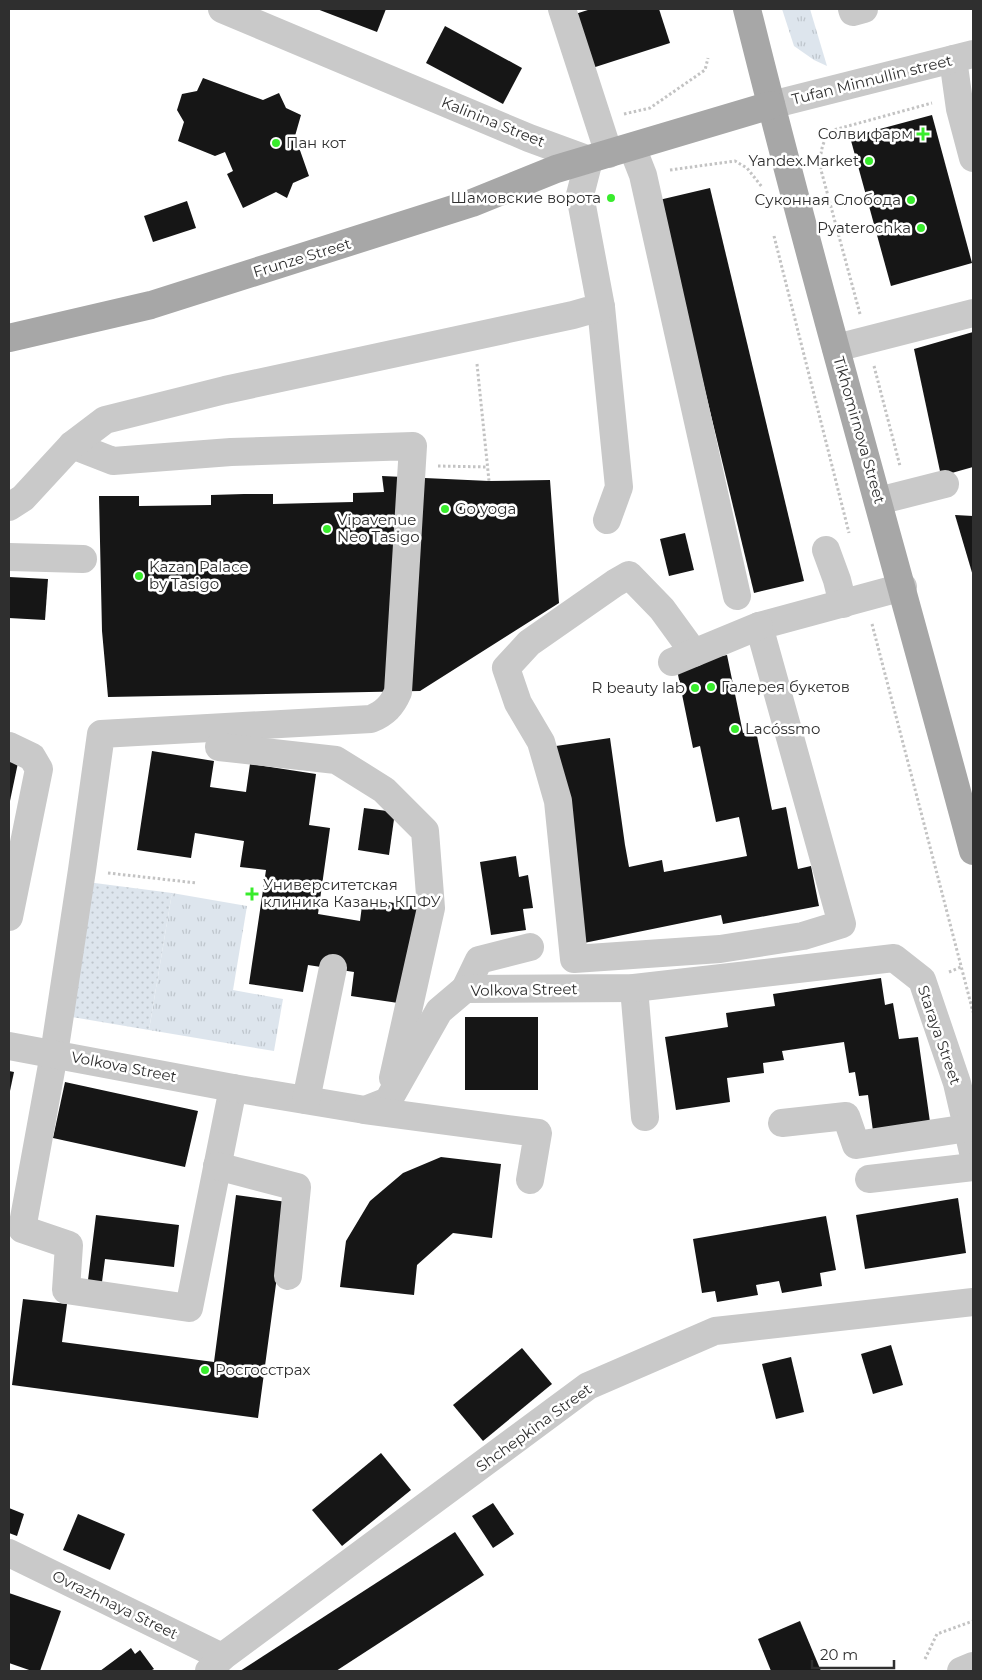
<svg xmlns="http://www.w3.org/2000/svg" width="982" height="1680" font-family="Montserrat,sans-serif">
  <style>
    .grass { fill: url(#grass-tufts) }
    .park { fill: url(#park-dots) }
    .building { fill: #161616 }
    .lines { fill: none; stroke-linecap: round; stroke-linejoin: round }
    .path { stroke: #c3c3c3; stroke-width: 3; stroke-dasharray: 2.5 2.5; stroke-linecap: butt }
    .minor { stroke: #c9c9c9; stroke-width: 28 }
    .major { stroke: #a7a7a7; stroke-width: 28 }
    .poi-dot { fill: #38ec2c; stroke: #fff; stroke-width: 2 }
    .labels { text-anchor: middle; stroke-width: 5; stroke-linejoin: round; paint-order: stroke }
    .street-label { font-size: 15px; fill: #2f2f2f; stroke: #fff }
    .poi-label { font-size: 15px; fill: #2f2f2f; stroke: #fff; text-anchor: start }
  </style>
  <defs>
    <pattern id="grass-tufts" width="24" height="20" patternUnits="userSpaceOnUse" patternTransform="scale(1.25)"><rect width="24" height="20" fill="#dde5ed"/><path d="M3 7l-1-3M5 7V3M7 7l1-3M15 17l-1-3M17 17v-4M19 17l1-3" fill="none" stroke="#bec5cc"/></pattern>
    <pattern id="park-dots" width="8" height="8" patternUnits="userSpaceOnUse" patternTransform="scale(1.25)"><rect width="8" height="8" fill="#dde5ed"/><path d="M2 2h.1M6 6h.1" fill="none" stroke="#bec5cc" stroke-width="1.8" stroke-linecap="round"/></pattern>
  </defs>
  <rect width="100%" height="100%" fill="#fff"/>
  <g class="grass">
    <path d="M782,9h28l17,57 -13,-6 -20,-14z"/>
    <path d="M172,893l75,13 -14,84 50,9 -9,52 -125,-21z"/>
  </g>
  <path class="park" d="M87,882l85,11 -23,137 -83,-14z"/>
  <g class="building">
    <path d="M317,9h69l-9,23z"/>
    <path d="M591,9h68l11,34 -84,27 -17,-54z"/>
    <path d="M445,26l77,42 -19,36 -77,-41z"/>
    <path d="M203,78l60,22 16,-7 7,15 15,7 -6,21 14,40 -16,7 -6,15 -11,-6 -33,16 -16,-34 6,-3 -8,-19 -10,4 -37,-15 6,-19 -7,-12 5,-16 15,-3z"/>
    <path d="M932,115l40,148 -81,23 -41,-149z"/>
    <path d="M710,188l94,393 -50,12 -95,-393z"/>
    <path d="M187,201l9,27 -43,14 -9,-26z"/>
    <path d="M973,332v135l-32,9 -27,-127z"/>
    <path d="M382,476l107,5 61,-1 9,123 -139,88 -312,6 -6,-66 -3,-135h40v10l72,-1v-10l33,-1h29v10l80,-2v-9l31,-1z"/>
    <path d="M955,515l18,1v60z"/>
    <path d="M685,533l9,37 -25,6 -9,-37z"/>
    <path d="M9,577l39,2 -3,41 -36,-2z"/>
    <path d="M727,655l16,78 13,-2 16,79 14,-3 12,62 13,-3 8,40 -96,18 -2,-9 -142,29 -23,-198 54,-8 15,107 4,22 33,-7 2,12 83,-16 -8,-39 -23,5 -16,-76 -7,2 -17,-83z"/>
    <path d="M152,751l62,10 -4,26 36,5 4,-28 66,10 -7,51 21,3 -12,86 42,7 3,-23 57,9 -15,97 -54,-8 3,-24 -46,-7 -5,27 -54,-8 17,-114 -26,-3 4,-26 -49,-8 -4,25 -54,-8z"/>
    <path d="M9,756l10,2 -9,43 -1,-1z"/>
    <path d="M364,808l31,4 -6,43 -31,-5z"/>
    <path d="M516,856l3,21 9,-2 5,33 -10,1 3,21 -35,5 -11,-73z"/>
    <path d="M881,978l4,27 8,-2 6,36 19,-2 12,85 -57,9 -5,-36 -9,1 -4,-24 -6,1 -5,-31 -62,9 2,9 -21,3 1,10 -37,5 3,24 -54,8 -11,-73 63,-10 -2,-14 49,-7 -2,-12z"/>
    <rect x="465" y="1017" width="73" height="73"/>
    <path d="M9,1071l5,1 -4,19h-1z"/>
    <path d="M65,1082l133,29 -13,56 -132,-29z"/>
    <path d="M441,1157l60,7 -9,74 -39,-5 -36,32 -3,30 -74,-8 6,-46 24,-40 33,-28z"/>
    <path d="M236,1195l51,7 -29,216 -246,-33 11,-86 44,5 -5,38 152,20z"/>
    <path d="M958,1198l8,55 -101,16 -9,-54z"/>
    <path d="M96,1215l83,10 -5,42 -69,-8 -3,23 -14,-2z"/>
    <path d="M826,1216l10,54 -16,3 2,13 -40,7 -3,-12 -23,4 2,10 -41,7 -2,-11 -13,2 -9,-54z"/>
    <path d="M891,1345l12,40 -30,9 -12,-40z"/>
    <path d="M522,1348l30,36 -69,57 -30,-36z"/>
    <path d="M791,1357l13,55 -28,7 -14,-55z"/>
    <path d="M381,1453l30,37 -69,56 -30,-36z"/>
    <path d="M493,1503l21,31 -21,14 -21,-32z"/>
    <path d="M9,1508l15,6 -7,22 -8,-3z"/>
    <path d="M78,1514l47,20 -15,36 -47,-20z"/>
    <path d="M455,1532l29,43 -148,96h-96z"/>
    <path d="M9,1593l52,18 -21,60h-8l-23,-8z"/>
    <path d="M800,1621l21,50h-50l-13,-32z"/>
    <path d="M131,1648l4,6 5,-4 14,19 -4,2h-50z"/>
  </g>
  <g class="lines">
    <g class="path">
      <path d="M624,114l26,-6 55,-38 3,-12"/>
      <path d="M670,170l65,-9 12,7 15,19"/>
      <path d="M774,236l75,297"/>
      <path d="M860,314l-39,-144c-1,-17 0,-25 9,-39l102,-28"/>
      <path d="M477,364l12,117"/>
      <path d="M874,366l26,100"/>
      <path d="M438,466l50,1"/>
      <path d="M872,624l101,388"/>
      <path d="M108,873l89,10"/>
      <path d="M949,972l12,-5"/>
      <path d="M925,1659l12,-25 36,-13"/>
    </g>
    <g class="minor">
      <path d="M562,9l47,145"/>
      <path d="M852,9l1,3 11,-3"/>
      <path d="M953,59l7,50 13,49"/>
      <path d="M771,105l202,-51"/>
      <path d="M632,147l11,28 94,421"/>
      <path d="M601,307l18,180 -12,33"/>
      <path d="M836,348l137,-35"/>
      <path d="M72,445l41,16 118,-9 182,-6 -15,246c-6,14 -13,21 -27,27l-270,15 -19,136 -28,184 -32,175 47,16 -3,45 123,18 44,-220"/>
      <path d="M878,501l67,-17"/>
      <path d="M9,507l14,-9 49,-53 33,-25 120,-30 348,-75 28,-8 -21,-112 9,-35 -60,-22 -307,-129"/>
      <path d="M826,550l11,30 6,24"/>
      <path d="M9,557l74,2"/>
      <path d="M694,653l-32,-44 -33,-34 -14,8 -86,60 -23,25 12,35 23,39 17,59 16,158 146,-10 83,-13 39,-12 -83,-298 144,-39"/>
      <path d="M672,662l87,-36"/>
      <path d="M9,746l23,11 7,12 -30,148"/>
      <path d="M219,747l117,13 48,30 41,41 6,77 -38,170"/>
      <path d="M634,988l11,129"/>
      <path d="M465,989l14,-29 51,-13"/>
      <path d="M9,1046l224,42 132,22 23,-9 51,-90 26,-22 169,-1 260,-30 28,22 35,103 16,69"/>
      <path d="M306,1100l27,-132"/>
      <path d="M365,1110l173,23 -8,47"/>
      <path d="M782,1123l64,-7 10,29 112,-17"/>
      <path d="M217,1166l80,21 -9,89"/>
      <path d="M869,1179l104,-12"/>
      <path d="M9,1553l213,104"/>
      <path d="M209,1671l13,-14 366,-271 127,-55 258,-29"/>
      <path d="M961,1671l12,-5"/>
    </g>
    <g class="major">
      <path d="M747,9c70,282 151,561 226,842"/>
      <path d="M9,338l142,-33 321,-102 84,-34 215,-64"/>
    </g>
  </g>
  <g class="poi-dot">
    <path d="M920.5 126.5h5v5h5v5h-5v5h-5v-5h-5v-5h5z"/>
    <circle cx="276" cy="143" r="5"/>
    <circle cx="869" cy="161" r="5"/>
    <circle cx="611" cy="198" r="5"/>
    <circle cx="911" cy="200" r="5"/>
    <circle cx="921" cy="228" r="5"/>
    <circle cx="445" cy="509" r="5"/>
    <circle cx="327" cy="529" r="5"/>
    <circle cx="139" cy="576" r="5"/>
    <circle cx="711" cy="687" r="5"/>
    <circle cx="695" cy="688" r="5"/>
    <circle cx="735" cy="729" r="5"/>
    <path d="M249.5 886.5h5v5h5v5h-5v5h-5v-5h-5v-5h5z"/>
    <circle cx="205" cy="1370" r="5"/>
  </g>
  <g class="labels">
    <g class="street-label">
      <text transform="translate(872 80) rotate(-14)" y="5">Tufan Minnullin street</text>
      <text transform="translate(493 122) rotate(22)" y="5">Kalinina Street</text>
      <text transform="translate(302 258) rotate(-17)" y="5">Frunze Street</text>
      <text transform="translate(859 430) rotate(74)" y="5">Tikhomirnova Street</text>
      <text transform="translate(524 990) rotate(-1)" y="5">Volkova Street</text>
      <text transform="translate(939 1035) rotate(71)" y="5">Staraya Street</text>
      <text transform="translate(124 1067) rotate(11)" y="5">Volkova Street</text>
      <text transform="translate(534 1428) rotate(-36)" y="5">Shchepkina Street</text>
      <text transform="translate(115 1605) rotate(26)" y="5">Ovrazhnaya Street</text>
    </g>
    <g class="poi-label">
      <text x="913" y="139" text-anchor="end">Солви фарм</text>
      <text x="286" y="148">Пан кот</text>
      <text x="859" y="166" text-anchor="end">Yandex.Market</text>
      <text x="601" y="203" text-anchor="end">Шамовские ворота</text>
      <text x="901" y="205" text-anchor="end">Суконная Слобода</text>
      <text x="911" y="233" text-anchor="end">Pyaterochka</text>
      <text x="455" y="514">Go yoga</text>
      <text x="337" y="525">Vipavenue<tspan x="337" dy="17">Neo Tasigo</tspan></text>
      <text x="149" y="572">Kazan Palace<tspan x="149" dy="17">by Tasigo</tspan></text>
      <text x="721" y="692">Галерея букетов</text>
      <text x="685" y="693" text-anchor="end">R beauty lab</text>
      <text x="745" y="734">Lacóssmo</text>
      <text x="263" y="890">Университетская<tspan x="263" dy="17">клиника Казань, КПФУ</tspan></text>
      <text x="215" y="1375">Росгосстрах</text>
    </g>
  </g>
  <rect width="982" height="1680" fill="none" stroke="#2f2f2f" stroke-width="20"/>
  <path d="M812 1660v8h82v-8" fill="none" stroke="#2f2f2f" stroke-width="2.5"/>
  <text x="820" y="1660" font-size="15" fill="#2f2f2f" stroke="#ffffff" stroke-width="4" paint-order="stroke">20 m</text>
</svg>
